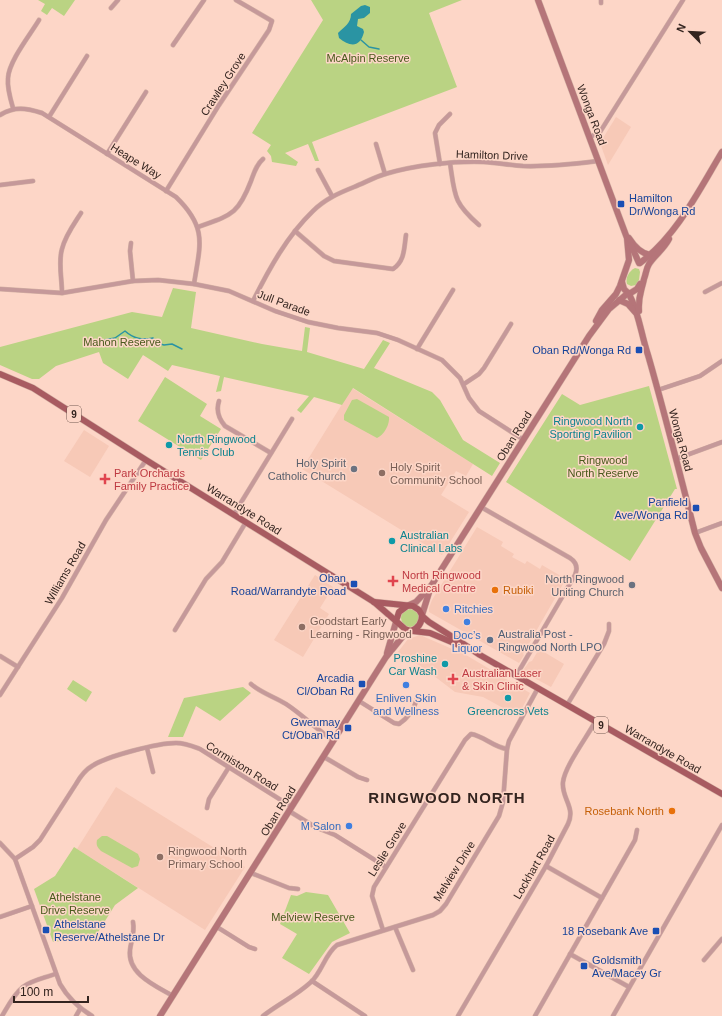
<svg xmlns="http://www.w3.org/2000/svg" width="722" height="1016" font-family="Helvetica,sans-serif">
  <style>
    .built { fill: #f7c9b7 }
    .green { fill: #bad383 }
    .water { fill: #2a94a3 }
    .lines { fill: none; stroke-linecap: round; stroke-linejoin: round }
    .stream { stroke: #2a94a3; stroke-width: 1.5 }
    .street-casing { stroke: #d5b2a5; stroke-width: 5 }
    .secondary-casing { stroke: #d5b2a5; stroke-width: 7 }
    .primary-casing { stroke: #d5b2a5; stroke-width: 7 }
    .street { stroke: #c5999a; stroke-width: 4 }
    .secondary { stroke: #b57579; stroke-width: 6 }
    .primary { stroke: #a85b61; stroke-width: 6 }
    .transit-dot { fill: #1a4fb4; stroke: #fdd6c7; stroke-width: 1.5 }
    .culture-dot { fill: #0f9aa8; stroke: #fdd6c7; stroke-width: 1.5 }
    .worship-dot { fill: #6b7280; stroke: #fdd6c7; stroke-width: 1.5 }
    .education-dot { fill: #8d6e63; stroke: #fdd6c7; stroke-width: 1.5 }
    .health-dot { fill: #e0444e; stroke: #fdd6c7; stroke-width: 1.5 }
    .food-dot { fill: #e8710a; stroke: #fdd6c7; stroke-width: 1.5 }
    .shop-dot { fill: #3f7fe0; stroke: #fdd6c7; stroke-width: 1.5 }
    .service-dot { fill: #5c6f8a; stroke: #fdd6c7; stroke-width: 1.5 }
    .labels { text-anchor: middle; stroke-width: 3; stroke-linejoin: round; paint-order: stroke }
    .shield { fill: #fdd6c7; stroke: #705951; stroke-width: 1 }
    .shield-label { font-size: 10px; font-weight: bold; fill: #33241f }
    .park-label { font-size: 11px; fill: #495a1c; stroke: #fdd6c7 }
    .street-label { font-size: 11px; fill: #33241f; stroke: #fdd6c7 }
    .transit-label { font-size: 11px; fill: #164399; stroke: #fdd6c7; text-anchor: end }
    .culture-label { font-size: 11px; fill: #0d838f; stroke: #fdd6c7; text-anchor: end }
    .worship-label { font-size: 11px; fill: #5b616d; stroke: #fdd6c7; text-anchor: end }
    .education-label { font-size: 11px; fill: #785e54; stroke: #fdd6c7; text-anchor: start }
    .health-label { font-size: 11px; fill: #be3a42; stroke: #fdd6c7; text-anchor: start }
    .food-label { font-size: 11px; fill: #c56008; stroke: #fdd6c7; text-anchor: start }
    .shop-label { font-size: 11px; fill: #366cbe; stroke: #fdd6c7 }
    .service-label { font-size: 11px; fill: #4e5e75; stroke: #fdd6c7; text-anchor: start }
    .district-label { font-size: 15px; font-weight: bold; letter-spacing: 1px; fill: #33241f; stroke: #fdd6c7 }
  </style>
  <rect width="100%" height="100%" fill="#fdd6c7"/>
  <g class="built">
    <path d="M616,117l15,10 -23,38 -8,-22z"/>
    <path d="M352,388l121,76 -7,12 -10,-5 -15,24 28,17 -27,43 -140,-86z"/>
    <path d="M84,430l25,16 -19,31 -26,-16z"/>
    <path d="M477,527l26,15 -2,4 13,8 -2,3 13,7 2,-3 13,8 2,-4 24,14 -43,75 1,1 -5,8 -90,-51v-4l3,-8z"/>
    <path d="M315,575l18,12 -13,21 9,6 -26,43 -29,-17z"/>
    <path d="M420,635l46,20 64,38 -12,23 -35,-19 -28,-5 -30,-23 -27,-17 10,-13z"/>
    <path d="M539,649l25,15 -13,23 -26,-14 -1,-4 5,-7 3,-1z"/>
    <path d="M116,787l129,80 -40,63 -128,-81z"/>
  </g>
  <g class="green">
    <path d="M38,0h37l-11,16 -12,-8 -5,7 -6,-4 4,-7z"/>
    <path d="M311,0h151l-33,13 28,74 -145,55 7,19h-4l-7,-17 -23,9 13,9 -2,4 -24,-4 -1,-6 -4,-5 4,-6 -19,-12 71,-113z"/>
    <path d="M635,268l4,1 1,3 -1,8 -3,5 -5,1 -4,-2c-2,-6 2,-13 8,-16z"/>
    <path d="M173,288l23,4 -5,36 71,16 40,7 3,-24 5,1 -3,24 57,17 19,-29 7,3 -16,25 58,24 8,8 23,40 37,23 -8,13 -139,-88 -11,17 -28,-8 -13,16 -4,-3 12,-14 -85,-19 -3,14 -5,1 4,-16 -48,-11 -4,6 -25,-16 -15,24 -25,-16 -4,-11 -43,14 -17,13h-7l-32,-14v-18l132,-35 30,5z"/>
    <path d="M165,377l42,27 -7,12 21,13 -20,31 -63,-39z"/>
    <path d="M649,386l28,103h-2l-45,72 -124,-79 56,-88 18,11z"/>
    <path d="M357,399l32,18c1,7 -5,18 -12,21l-33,-18v-5l8,-15z"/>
    <circle cx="410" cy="618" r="9"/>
    <path d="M73,680l19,12 -6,10 -19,-13z"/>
    <path d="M243,687l8,6 -31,28 -24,-15 -13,31h-15l16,-39z"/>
    <path d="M102,836h5l31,18 2,5 -2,7 -6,2 -31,-17c-4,-4 -5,-6 -4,-11z"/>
    <path d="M74,847l64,41 -23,17 -20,32 -42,5 -19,-53 21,-13z"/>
    <path d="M306,892l22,3 22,38 -18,9 -23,32 -27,-16 15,-24 -17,-10 11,-29 6,1z"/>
  </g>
  <path class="water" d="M365,5l5,2v6l-6,5 -6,1 -1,7 6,3 1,3c-4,16 -14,15 -25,6l-1,-5c6,-6 13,-10 13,-19l10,-8z"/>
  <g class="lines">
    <g class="stream">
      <path d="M361,40l8,7 10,2"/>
      <path d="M104,340l11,-2 10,-7c9,8 17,9 28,7l4,5 7,2 8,-1 10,5"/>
    </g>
    <defs>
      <g id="street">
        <path d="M601,3v-3"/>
        <path d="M111,8l7,-8"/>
        <path d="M173,45l31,-45"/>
        <path d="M13,108c-3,-10 -6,-20 -5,-30 1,-17 22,-43 31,-58"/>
        <path d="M0,115c15,-9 26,-7 42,-2l134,84c32,31 24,48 18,87"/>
        <path d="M49,117l38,-61"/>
        <path d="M590,137l10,-5 83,-132"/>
        <path d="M376,144l9,30"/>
        <path d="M107,154l39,-62"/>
        <path d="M450,163c5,33 3,39 29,62"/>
        <path d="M440,164l-5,-31 4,-8 11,-11"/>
        <path d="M318,170l14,26"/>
        <path d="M0,185l33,-4"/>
        <path d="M166,191l53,-86 50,-75 3,-9 -36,-21"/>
        <path d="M198,227c33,-12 40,-12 53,-46 3,-8 5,-16 12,-22"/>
        <path d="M295,231l29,25 10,5 59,8c12,-8 11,-21 13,-34"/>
        <path d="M131,243l-1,8 3,30"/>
        <path d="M0,289l62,4 71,-12 25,-1 36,4 35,7 46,20 33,11 30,6 39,5 21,7 44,20 18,18 9,20 10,13 45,29"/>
        <path d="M705,292l17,-9"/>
        <path d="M62,293c0,-14 -4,-31 0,-44 3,-13 12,-25 19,-36"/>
        <path d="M253,301c16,-32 34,-65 60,-90 12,-12 26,-18 41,-24 10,-4 21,-10 31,-13 30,-9 68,-13 99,-12 13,1 26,3 39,4 26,1 50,-2 75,-5"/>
        <path d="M417,349l36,-59"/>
        <path d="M464,384l15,-10 5,-6 27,-44"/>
        <path d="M658,390l42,-14 22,-15"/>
        <path d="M219,401c-3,9 0,18 6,25l46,27"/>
        <path d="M676,459l46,-17"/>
        <path d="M481,507l89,51c6,4 8,10 5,17l-59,101"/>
        <path d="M234,514l58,-95"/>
        <path d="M695,533l27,-10"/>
        <path d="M175,630l31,-51 16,-17 24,-40"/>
        <path d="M0,656l18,11"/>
        <path d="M251,684c10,9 24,13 35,20 17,11 31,26 48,37"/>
        <path d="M0,695l62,-97 44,-78 40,-60"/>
        <path d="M359,701l35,22 5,1c9,-6 15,-15 18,-25"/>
        <path d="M567,705l37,-61 5,-13v-7"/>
        <path d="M147,748l6,24"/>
        <path d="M324,757l34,20 9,3"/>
        <path d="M207,808l2,-9 20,-32"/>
        <path d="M289,811l26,16 20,8 51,32"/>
        <path d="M0,843l15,16 45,125c8,14 19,24 32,32"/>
        <path d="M15,859l18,-12 7,-7 36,-56c4,-7 9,-14 16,-18 15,-10 66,-23 84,-23 9,0 16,3 24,6l92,58"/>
        <path d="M546,866l56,32"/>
        <path d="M251,873l38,15 9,1"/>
        <path d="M0,917l32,-11"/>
        <path d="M133,922c2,11 -2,19 -3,28 -3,24 26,36 43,46"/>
        <path d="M217,927l32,20 6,2"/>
        <path d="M395,927l18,43"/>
        <path d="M383,930l-11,-34 2,-9 91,-147 6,-6c13,2 22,13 36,15"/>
        <path d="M570,954l59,33"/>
        <path d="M704,960l18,-21"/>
        <path d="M312,981l53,35"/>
        <path d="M2,1016c6,-10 12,-22 21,-29 9,-7 22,-9 32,-13"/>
        <path d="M76,1016l4,-7"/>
        <path d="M263,1016c15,-12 33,-20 48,-34 11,-10 14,-28 26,-37l96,-30 7,-4 6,-7 53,-88 4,-14 4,-53 2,-8 29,-53"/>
        <path d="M458,1016l88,-150 22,-42c8,-17 -7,-26 -5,-42 2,-16 24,-45 32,-60"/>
        <path d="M535,1016l100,-176 2,-10"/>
        <path d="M613,1016l109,-191"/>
      </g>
      <g id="secondary">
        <path d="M538,0l89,238 2,22 -9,26 -4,8 -14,16 -6,11"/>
        <path d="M629,238c5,8 11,15 21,17"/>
        <path d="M631,245l8,18"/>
        <path d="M640,263c37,-28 58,-71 82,-111"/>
        <path d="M622,282l2,7 5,5 8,-5 3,-5"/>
        <path d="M629,294c10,19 12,40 19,61 17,59 32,119 47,178l6,15 21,40"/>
        <path d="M619,300l9,4 7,8"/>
        <path d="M639,311c-1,-15 2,-18 5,-32 2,-5 2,-10 5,-15 6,-9 15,-15 20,-25"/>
        <path d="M407,606l9,-4 15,-16 158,-250 20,-27 19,-16"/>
        <path d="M422,615l9,-29"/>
        <path d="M387,653l9,-31"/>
        <path d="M160,1016l226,-359 17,-21 8,-5"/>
      </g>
      <g id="primary">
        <path d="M0,374l33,14 113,72 228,142 22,19"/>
        <path d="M374,602l39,4 6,4 3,5c0,8 -3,13 -11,16l-6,-2 -9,-8 3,-9 8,-6"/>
        <path d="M422,616l7,6 30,19 21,14 242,139"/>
        <path d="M413,631l17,2 36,15"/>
      </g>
    </defs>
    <use href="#street" class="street-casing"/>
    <use href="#secondary" class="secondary-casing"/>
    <use href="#primary" class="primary-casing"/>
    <use href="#street" class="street"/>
    <use href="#secondary" class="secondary"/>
    <use href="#primary" class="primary"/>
  </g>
  <g class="transit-dot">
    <rect x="617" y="200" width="8" height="8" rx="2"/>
    <rect x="635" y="346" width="8" height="8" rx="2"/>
    <rect x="692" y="504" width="8" height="8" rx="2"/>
    <rect x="350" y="580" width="8" height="8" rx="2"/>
    <rect x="358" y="680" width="8" height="8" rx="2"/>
    <rect x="344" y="724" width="8" height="8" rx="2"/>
    <rect x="42" y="926" width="8" height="8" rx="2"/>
    <rect x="652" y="927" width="8" height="8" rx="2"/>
    <rect x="580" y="962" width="8" height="8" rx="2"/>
  </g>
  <g class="culture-dot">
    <circle cx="640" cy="427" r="4"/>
    <circle cx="169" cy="445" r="4"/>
    <circle cx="392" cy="541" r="4"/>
    <circle cx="445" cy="664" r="4"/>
    <circle cx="508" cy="698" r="4"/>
  </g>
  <g class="worship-dot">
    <circle cx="354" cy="469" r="4"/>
    <circle cx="632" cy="585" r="4"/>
  </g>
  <g class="education-dot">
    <circle cx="382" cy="473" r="4"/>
    <circle cx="302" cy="627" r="4"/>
    <circle cx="160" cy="857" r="4"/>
  </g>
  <g class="health-dot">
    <path d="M103 473h4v4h4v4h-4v4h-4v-4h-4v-4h4z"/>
    <path d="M391 575h4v4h4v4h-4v4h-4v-4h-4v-4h4z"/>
    <path d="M451 673h4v4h4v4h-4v4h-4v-4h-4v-4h4z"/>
  </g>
  <g class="food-dot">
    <circle cx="495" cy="590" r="4"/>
    <circle cx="672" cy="811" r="4"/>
  </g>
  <g class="shop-dot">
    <circle cx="446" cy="609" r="4"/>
    <circle cx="467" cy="622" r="4"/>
    <circle cx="406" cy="685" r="4"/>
    <circle cx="349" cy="826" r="4"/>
  </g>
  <circle class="service-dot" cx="490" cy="640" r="4"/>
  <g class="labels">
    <g class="shield">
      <rect x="67" y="406" width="14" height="16" rx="3"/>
      <rect x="594" y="717" width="14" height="16" rx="3"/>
    </g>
    <g class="shield-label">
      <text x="74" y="418">9</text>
      <text x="601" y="729">9</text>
    </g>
    <g class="park-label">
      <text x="368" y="62">McAlpin Reserve</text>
      <text x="122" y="346">Mahon Reserve</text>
      <text x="603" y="464">Ringwood<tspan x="603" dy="13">North Reserve</tspan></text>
      <text x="75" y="901">Athelstane<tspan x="75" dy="13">Drive Reserve</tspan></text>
      <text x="313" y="921">Melview Reserve</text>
    </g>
    <g class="street-label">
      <text transform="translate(223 84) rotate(-57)" y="4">Crawley Grove</text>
      <text transform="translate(592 115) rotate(69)" y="4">Wonga Road</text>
      <text transform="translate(492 155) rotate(2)" y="4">Hamilton Drive</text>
      <text transform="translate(136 161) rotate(32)" y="4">Heape Way</text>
      <text transform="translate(284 303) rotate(20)" y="4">Jull Parade</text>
      <text transform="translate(514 436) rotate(-58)" y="4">Oban Road</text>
      <text transform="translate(681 440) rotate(75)" y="4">Wonga Road</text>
      <text transform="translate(244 509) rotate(32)" y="4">Warrandyte Road</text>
      <text transform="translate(65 573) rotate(-60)" y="4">Williams Road</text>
      <text transform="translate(663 749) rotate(30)" y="4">Warrandyte Road</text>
      <text transform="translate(242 766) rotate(32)" y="4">Cormistom Road</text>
      <text transform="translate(278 811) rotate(-58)" y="4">Oban Road</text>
      <text transform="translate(387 849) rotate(-58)" y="4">Leslie Grove</text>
      <text transform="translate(534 867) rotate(-60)" y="4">Lockhart Road</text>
      <text transform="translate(454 871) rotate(-58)" y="4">Melview Drive</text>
    </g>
    <g class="transit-label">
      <text x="629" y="202" text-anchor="start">Hamilton<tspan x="629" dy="13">Dr/Wonga Rd</tspan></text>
      <text x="631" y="354">Oban Rd/Wonga Rd</text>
      <text x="688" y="506">Panfield<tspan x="688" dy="13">Ave/Wonga Rd</tspan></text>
      <text x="346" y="582">Oban<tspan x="346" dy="13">Road/Warrandyte Road</tspan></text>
      <text x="354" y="682">Arcadia<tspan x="354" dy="13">Cl/Oban Rd</tspan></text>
      <text x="340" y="726">Gwenmay<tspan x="340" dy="13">Ct/Oban Rd</tspan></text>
      <text x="54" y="928" text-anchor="start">Athelstane<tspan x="54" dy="13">Reserve/Athelstane Dr</tspan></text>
      <text x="648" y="935">18 Rosebank Ave</text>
      <text x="592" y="964" text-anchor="start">Goldsmith<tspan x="592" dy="13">Ave/Macey Gr</tspan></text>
    </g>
    <g class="culture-label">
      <text x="632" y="425">Ringwood North<tspan x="632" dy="13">Sporting Pavilion</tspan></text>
      <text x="177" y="443" text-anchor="start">North Ringwood<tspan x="177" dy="13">Tennis Club</tspan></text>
      <text x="400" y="539" text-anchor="start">Australian<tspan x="400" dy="13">Clinical Labs</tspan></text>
      <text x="437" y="662">Proshine<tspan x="437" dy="13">Car Wash</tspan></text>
      <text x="508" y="715" text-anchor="middle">Greencross Vets</text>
    </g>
    <g class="worship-label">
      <text x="346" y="467">Holy Spirit<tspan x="346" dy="13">Catholic Church</tspan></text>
      <text x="624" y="583">North Ringwood<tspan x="624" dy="13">Uniting Church</tspan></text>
    </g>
    <g class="education-label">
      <text x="390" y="471">Holy Spirit<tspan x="390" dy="13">Community School</tspan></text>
      <text x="310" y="625">Goodstart Early<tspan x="310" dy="13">Learning - Ringwood</tspan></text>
      <text x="168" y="855">Ringwood North<tspan x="168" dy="13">Primary School</tspan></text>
    </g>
    <g class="health-label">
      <text x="114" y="477">Park Orchards<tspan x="114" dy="13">Family Practice</tspan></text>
      <text x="402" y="579">North Ringwood<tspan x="402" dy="13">Medical Centre</tspan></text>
      <text x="462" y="677">Australian Laser<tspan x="462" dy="13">&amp; Skin Clinic</tspan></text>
    </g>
    <g class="food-label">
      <text x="503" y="594">Rubiki</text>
      <text x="664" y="815" text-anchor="end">Rosebank North</text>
    </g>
    <g class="shop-label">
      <text x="454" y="613" text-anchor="start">Ritchies</text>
      <text x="467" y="639">Doc’s<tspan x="467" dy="13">Liquor</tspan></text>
      <text x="406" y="702">Enliven Skin<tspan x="406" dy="13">and Wellness</tspan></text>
      <text x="341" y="830" text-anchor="end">M Salon</text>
    </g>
    <g class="service-label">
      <text x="498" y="638">Australia Post -<tspan x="498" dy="13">Ringwood North LPO</tspan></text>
    </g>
    <g class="district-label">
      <text x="447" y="803">RINGWOOD NORTH</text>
    </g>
  </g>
  <g transform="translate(690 32) rotate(294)" stroke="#fdd6c7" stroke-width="3" paint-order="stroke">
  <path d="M0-3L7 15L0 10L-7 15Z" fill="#33241f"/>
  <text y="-6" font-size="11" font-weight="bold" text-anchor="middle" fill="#33241f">N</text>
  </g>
  <path d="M14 996v6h74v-6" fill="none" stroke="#33241f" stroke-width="2"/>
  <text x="20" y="996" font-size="12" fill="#33241f" stroke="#fdd6c7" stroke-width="3" paint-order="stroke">100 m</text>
</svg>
